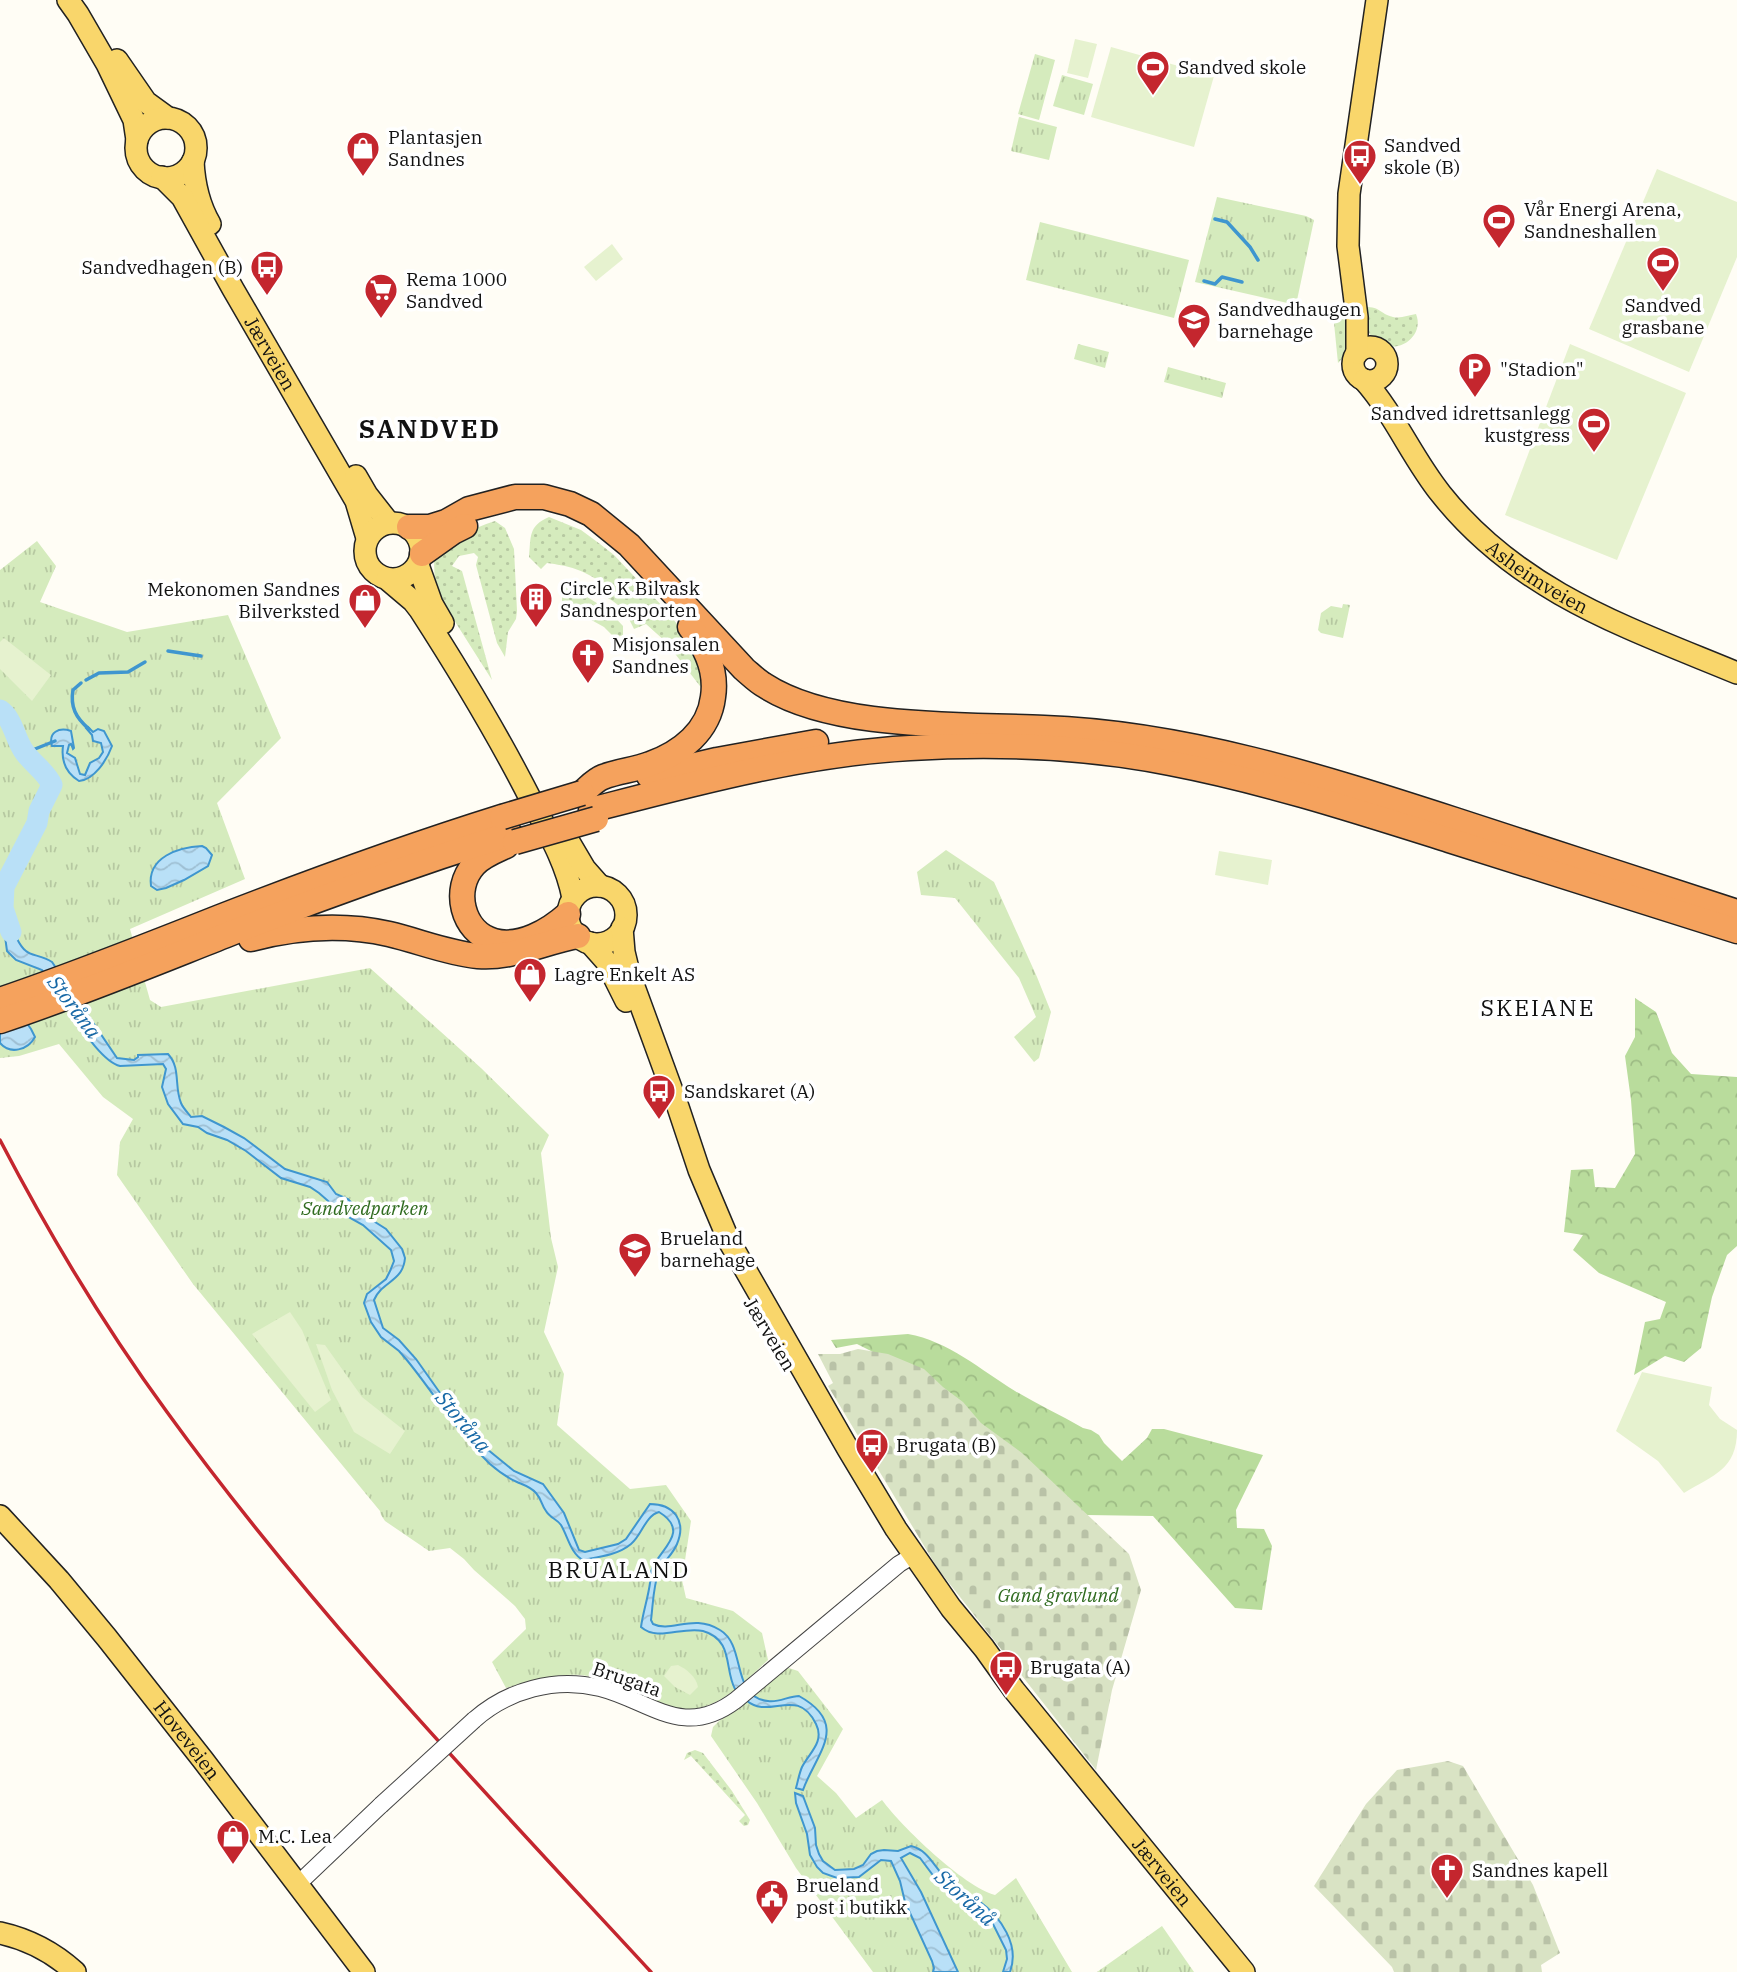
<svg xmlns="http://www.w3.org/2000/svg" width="1737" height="1972" font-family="'IBM Plex Serif',serif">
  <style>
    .grass { fill: url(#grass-dots) }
    .forest { fill: url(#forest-crowns) }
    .cemetery { fill: url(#cemetery-stones) }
    .park { fill: url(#park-tufts) }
    .pitch { fill: #e6f2cf }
    .water { fill: url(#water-waves); stroke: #3f96cf; stroke-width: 2 }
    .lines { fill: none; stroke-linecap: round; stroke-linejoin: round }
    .stream { stroke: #3f96cf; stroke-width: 3.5 }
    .river { stroke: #b9e0f7; stroke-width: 21 }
    .minor-casing { stroke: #444; stroke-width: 18 }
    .major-casing { stroke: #222; stroke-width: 24 }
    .highway-casing { stroke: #222; stroke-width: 27 }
    .minor { stroke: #fff; stroke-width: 16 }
    .major { stroke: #f9d66b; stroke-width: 21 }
    .highway { stroke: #f5a25d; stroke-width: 24 }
    .rail { stroke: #c4262e; stroke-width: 3.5 }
    .minor-bridge-casing { stroke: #444; stroke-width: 18; stroke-linecap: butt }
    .highway-bridge-casing { stroke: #222; stroke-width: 27; stroke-linecap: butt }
    .minor-bridge { stroke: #fff; stroke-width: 16 }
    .highway-bridge { stroke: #f5a25d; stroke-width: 24 }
    .labels { text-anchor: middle; stroke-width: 7; stroke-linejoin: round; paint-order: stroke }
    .poi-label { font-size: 19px; fill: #111; stroke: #fff; text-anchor: start }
    .street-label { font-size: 19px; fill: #111; stroke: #fff }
    .park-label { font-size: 19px; font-style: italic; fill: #2f6b1f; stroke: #fff }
    .water-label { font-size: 21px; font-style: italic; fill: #1768a6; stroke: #fff }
    .quarter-label { font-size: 23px; letter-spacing: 2px; fill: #111; stroke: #fff }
    .district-label { font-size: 26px; font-weight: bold; letter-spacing: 2px; fill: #111; stroke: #fff }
  </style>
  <defs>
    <pattern id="grass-dots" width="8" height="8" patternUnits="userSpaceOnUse" patternTransform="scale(1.75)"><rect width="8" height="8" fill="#d5ebbd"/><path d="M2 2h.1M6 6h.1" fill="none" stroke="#b6c8a1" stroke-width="1.8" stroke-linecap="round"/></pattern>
    <pattern id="forest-crowns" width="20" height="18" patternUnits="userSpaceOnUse" patternTransform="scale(1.75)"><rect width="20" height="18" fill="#b9dc9c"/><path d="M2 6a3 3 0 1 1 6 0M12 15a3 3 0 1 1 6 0" fill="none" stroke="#9ebc85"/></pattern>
    <pattern id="cemetery-stones" width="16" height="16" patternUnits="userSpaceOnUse" patternTransform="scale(1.75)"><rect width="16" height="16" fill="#d9e3c4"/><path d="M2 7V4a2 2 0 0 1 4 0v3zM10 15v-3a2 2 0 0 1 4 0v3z" fill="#b9c2a7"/></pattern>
    <pattern id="park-tufts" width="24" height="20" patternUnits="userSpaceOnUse" patternTransform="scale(1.75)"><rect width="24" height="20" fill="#d5ebbd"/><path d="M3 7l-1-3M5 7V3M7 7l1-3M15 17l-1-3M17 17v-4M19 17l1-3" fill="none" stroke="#b6c8a1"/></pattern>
    <pattern id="water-waves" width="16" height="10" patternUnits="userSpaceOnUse" patternTransform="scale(1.75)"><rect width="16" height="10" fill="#b9e0f7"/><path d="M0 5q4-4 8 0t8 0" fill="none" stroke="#9ebfd3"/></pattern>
  </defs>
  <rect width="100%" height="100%" fill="#fffdf5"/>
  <g class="grass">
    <path d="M1361,307c21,-1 17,6 32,10 8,2 15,-2 23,-3 11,27 -32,50 -49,15 -3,-6 -4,-15 -6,-22z"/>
    <path d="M1345,311l3,1 1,39 -11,12 -4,-40 4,-9z"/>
    <path d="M549,517l32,13 19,14 14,11 51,54 20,25 16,36 2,20 -37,-48 -20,-18 -12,5c-11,-24 -17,-26 -39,-38l1,-12c-18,-11 -28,-13 -49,-16l-6,6 -12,-12c2,-20 -1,-31 20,-40z"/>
    <path d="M495,521l10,7 9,21 3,62 -1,8 -8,13 -3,25 -8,-14 -21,-78 2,-8 -4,-4 -15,3 -7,10 10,5 30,109 -57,-90 -1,-31c17,-17 37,-31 61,-38z"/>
    <path d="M565,586l6,1 37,23 15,16v9l-8,3 -11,-11 -38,-21 -4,-5v-11z"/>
    <path d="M695,1750l8,3 29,38 18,29 -2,5 -4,1 -5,-5 6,-6 -54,-59 -7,4 3,-7z"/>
  </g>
  <g class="forest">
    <path d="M1635,998l21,14 16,41 19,21 46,3v169l-10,9 -15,42 -11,51 -17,14 -19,-6 -31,19 11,-53 15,-3 6,-17 -67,-29 -26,-23 10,-15 -19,-3 7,-62 22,-1 2,18 20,1 20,-34 -4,-54 -6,-44 10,-19z"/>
    <path d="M908,1334c40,7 73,36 107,57 22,13 45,24 68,37l8,2 8,5 5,8 18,18 25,-23 5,-9h12l99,26 -27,55 1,18 27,1 8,17 -10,64 -27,-2 -82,-92 -66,-1 -204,-158 -26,-13 -21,4 -5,-8z"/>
  </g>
  <g class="cemetery">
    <path d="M858,1349l30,5 36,15 19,18 20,15 18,21 41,30 107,101 12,36 -29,100 -16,80 -158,-201 -110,-183 5,-3 -15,-29h22z"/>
    <path d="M1448,1761l15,5 70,119 27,68 -19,12 1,7h-148l-2,-5 -78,-81 52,-82 31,-34z"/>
  </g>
  <g class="park">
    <path d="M1035,54l20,6 -16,60 -21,-6z"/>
    <path d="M1062,75l31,9 -9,31 -31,-9z"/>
    <path d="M1019,117l38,10 -8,33 -38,-9z"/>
    <path d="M1217,197l89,19 8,4 -18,85 -101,-23z"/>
    <path d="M1040,222l149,38 -15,58 -148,-38z"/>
    <path d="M1078,344l31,8 -4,16 -31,-9z"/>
    <path d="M1168,367l58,16 -4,15 -58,-16z"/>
    <path d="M37,541l19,25 -16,36 87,30 101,-17 53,123 -64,65 28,76 -115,50 20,71 11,7 209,-39 111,100 68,67 -8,18 10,85 7,29 -14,65 20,42 -7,51 73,64 36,-4 25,36 -9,59 4,18 47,13 29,22 6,27c-29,27 -59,60 -102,46 -12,-4 -23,-11 -35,-16 -15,-6 -34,-14 -51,-15 -25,-2 -50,6 -74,13l-14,-26 34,-33 -1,-10 -10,-13 -41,-36 -10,-11 -14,-11 -21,3 -44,-30 -4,-6 -1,-4 -187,-227 -76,-109 3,-33 13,-23 -30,-22 -44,-53 -40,12 -19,2v-488z"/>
    <path d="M1343,604l7,1 -7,33 -22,-5 -3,-3 3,-17 10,-7 11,2z"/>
    <path d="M946,850l48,32 43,95 14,35 -12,46 -5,4 -20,-25 22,-20 -17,-39 -64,-80 -34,-3 -4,-23z"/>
    <path d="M789,1668l9,3 45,58 -26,47 19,17 20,25 26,-18c20,27 81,86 113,95l21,-17 56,94h-199l-77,-104 -39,-65 -46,-67 2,-9 6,-6 22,-15 43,-37z"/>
    <path d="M1162,1926l32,46h-97z"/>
  </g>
  <g class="pitch">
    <path d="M1075,39l22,5 -9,34 -21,-5z"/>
    <path d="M1111,47l103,29 -20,71 -103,-30z"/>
    <path d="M1657,169l80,33v55l-48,115 -100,-43z"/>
    <path d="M612,244l11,15 -27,22 -12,-14z"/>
    <path d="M1570,344l116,49 -69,167 -112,-45z"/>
    <path d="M4,638l47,37 -19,26 -32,-32v-27z"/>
    <path d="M1219,851l53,9 -4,25 -53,-10z"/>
    <path d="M290,1312l12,18 29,70 -16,12 -63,-78z"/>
    <path d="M316,1344l9,1 37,52 43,34 -15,23 -36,-22 -22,-42z"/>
    <path d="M1642,1372l70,15 -3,18 11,14 17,11c0,40 -24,45 -53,63l-26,-32 -42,-30z"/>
    <path d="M678,1665c8,4 18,11 20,22l-8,8 -15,-8 -11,-11 7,-10z"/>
  </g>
  <g class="water">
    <path d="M88,727l5,5 5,-3 6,2 8,15c-5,14 -18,34 -33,35 -13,-8 -18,-20 -16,-35h-11c-4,-14 7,-19 19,-15l3,17 -1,1 -2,-5 -2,1 -2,8 8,5 5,16 5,1 5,-12 9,-5 4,-6 -2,-9 -8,-2 -1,-6 -6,-7z"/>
    <path d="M202,846l4,2 6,7 -4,11 -24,14 -18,8 -9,2 -6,-4c-4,-29 28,-39 51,-40z"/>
    <path d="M0,900c7,13 16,44 26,51 5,5 16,4 26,11l65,96 17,2 4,-3v-2l30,-1c13,14 6,32 13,49 2,5 7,10 10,14l11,-1 22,11 20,11 41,31 42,13 9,12 12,5 13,14 25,16 16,20 3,9c-2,24 -23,23 -31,42l9,28 16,12 17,19 34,48 37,42 27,22 29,13 21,29 15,37 6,2 33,-8 8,-5 24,-35c23,0 37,16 27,40 -4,10 -13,17 -18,27 -6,15 -6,34 -8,49l2,4c19,9 40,-11 67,6 27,16 10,67 48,71 10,2 21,-5 31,-5 52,29 17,57 4,94l-7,-2c2,-7 3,-14 6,-21 7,-14 23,-25 14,-43 -19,-39 -47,-3 -70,-24 -3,-3 -9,-7 -11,-11 -11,-20 -1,-49 -32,-58 -21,-5 -45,11 -62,-4 2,-15 7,-29 9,-44 1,-3 0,-7 1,-11 5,-21 42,-39 8,-60 -14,4 -17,23 -28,32 -13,11 -32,13 -48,16 -12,-6 -15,-23 -22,-35 -4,-6 -11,-7 -15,-14 -5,-7 -4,-11 -10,-18 -5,-6 -12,-8 -19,-11 -9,-4 -19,-11 -27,-18 -33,-31 -55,-70 -84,-105l-7,-8 -18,-14 -10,-15 -7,-19 3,-9 19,-15 4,-8 4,-10 -3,-11 -28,-25 -20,-11 -24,-21 -9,-6 -29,-9 -35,-27 -19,-11 -20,-7 -9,-6 -15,-3 -15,-20 -6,-17 4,-18 -3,-5 -43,2c-14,-3 -39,-34 -42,-48l-3,-1 -33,-47 -26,-10 -9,-9z"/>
    <path d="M0,1006l18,5 13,18 4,8c-7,13 -25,18 -35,6z"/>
    <path d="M795,1793l8,3 12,32 1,17 3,9 4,7 12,9 19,-1 9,-4 8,-11 6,-3 7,-1 14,1 13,-5c18,4 23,22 36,33 9,9 21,15 32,22 22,16 41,44 31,71h-7l4,-13 -1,-9 -14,-28 -14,-15 -40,-25 -18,-24 -10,-5 -9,5 20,34 37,80h-25l1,-4 -2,-7 -27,-59 -5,-21 -9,-20 -10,-1 -22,17 -22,1 -14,-5 -6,-6 -7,-12 -3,-21 -11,-31z"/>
  </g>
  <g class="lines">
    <g class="stream">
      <path d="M1215,219l12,3 23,25 8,13"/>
      <path d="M1204,281l11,3 7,-7 20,5"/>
      <path d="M168,651l33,5"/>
      <path d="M86,680l13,-7 29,-1 17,-10"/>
      <path d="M81,683l-8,7c-3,17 3,28 16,39"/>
      <path d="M25,753l30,-12"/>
    </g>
    <path class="river" d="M0,710c13,9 14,26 23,40 8,13 23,21 29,35l-13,26 -2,12 -33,64 -1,21 8,24"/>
    <defs>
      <g id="minor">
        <path d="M474,1720c34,-30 81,-43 126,-32 51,13 83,52 136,12l163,-136 15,-9"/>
        <path d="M298,1884l83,-79"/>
      </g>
      <g id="major">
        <path d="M68,0l10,14 29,50 27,56 3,20"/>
        <path d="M117,60l29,42 22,16"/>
        <circle cx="166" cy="148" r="30"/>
        <path d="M193,161c1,21 6,44 17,63"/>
        <path id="s1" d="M162,177l20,20 51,92 123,212 11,37"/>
        <circle cx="1370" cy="364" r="17"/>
        <path d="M1357,353v-36l-9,-71 1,-52 28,-194"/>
        <path id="s2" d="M1364,380c31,35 48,78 77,114 78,98 185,133 296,179"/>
        <path d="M356,476l11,19 22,28"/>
        <circle cx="393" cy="551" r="28"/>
        <path d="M418,565l14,39 11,19"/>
        <path d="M387,579l26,22 7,9c40,62 78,125 111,190 17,32 35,62 42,98"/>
        <path d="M562,830l23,39 15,17"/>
        <circle cx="597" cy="915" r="29"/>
        <path id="s3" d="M622,928l2,24 5,21 49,134 21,63 30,71 119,208 48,80 55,79 33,40 30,42 230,282"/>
        <path d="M590,943l16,18 20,40"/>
        <path id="s4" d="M0,1516l59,64 48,58 96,122 161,212"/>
        <path d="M0,1933c27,6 54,20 75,39"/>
      </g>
      <g id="highway">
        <path d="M409,527h21l16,-5 23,-13 46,-12h29l26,7 21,10 38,31 115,124c6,5 13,12 20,16 69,45 199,39 280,43 141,5 278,49 411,92 94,31 188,61 282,92"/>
        <path d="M422,554l31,-22 12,-6"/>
        <path d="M649,776l68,-16 99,-18"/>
        <path d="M582,793c6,-5 13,-13 21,-16 15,-6 32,-7 47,-13 31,-11 59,-33 63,-67 4,-26 -7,-50 -23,-70"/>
        <path d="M591,810c104,-27 211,-56 319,-62 86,-5 175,-2 260,15 94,18 187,48 279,77 96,30 192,60 288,91"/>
        <path d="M506,846c-11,5 -24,10 -32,19 -22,24 -12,67 20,76 26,7 55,-10 74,-27"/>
        <path d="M251,939c45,-12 93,-15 138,-5 30,7 58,19 89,22 34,3 66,-14 100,-20"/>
        <path d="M0,1000c74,-25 147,-54 220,-83 93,-36 186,-70 282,-100"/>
        <path d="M0,1021c78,-26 153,-57 229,-87 93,-37 186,-70 281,-100"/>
      </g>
    </defs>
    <use href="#minor" class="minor-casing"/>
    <use href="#major" class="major-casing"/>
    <use href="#highway" class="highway-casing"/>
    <use href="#minor" class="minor"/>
    <use href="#major" class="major"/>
    <use href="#highway" class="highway"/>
    <path class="rail" d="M0,1140c49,94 104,186 167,272 145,200 316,378 484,560"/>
    <defs>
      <path id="minor-bridge" d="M381,1805l93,-85"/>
      <g id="highway-bridge">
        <path d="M502,817l80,-24"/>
        <path d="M515,842l81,-23"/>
      </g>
    </defs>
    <use href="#minor-bridge" class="minor-bridge-casing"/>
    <use href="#highway-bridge" class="highway-bridge-casing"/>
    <use href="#minor-bridge" class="minor-bridge"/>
    <use href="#highway-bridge" class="highway-bridge"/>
  </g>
  <defs>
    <symbol id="stadium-pin" viewBox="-11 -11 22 30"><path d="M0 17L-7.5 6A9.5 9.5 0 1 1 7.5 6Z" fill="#c4262e" stroke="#fff"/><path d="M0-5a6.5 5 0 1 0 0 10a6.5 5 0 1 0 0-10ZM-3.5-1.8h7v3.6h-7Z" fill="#fff"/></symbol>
    <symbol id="shop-pin" viewBox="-11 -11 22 30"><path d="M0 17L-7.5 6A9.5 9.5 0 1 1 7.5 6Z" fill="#c4262e" stroke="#fff"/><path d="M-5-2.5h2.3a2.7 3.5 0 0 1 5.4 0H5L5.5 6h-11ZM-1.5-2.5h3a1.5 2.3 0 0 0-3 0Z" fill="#fff"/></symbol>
    <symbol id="bus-pin" viewBox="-11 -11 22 30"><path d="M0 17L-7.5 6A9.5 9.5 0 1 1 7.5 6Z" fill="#c4262e" stroke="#fff"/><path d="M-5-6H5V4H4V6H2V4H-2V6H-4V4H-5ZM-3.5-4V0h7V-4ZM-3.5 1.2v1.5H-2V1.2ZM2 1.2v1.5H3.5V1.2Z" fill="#fff"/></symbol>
    <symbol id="supermarket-pin" viewBox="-11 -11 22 30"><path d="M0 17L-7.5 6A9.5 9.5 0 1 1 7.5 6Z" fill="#c4262e" stroke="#fff"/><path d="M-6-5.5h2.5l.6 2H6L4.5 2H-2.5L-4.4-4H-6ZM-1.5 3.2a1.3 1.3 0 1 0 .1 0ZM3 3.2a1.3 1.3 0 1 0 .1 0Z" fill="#fff"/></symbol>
    <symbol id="school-pin" viewBox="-11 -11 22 30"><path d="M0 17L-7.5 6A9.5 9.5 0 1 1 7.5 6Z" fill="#c4262e" stroke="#fff"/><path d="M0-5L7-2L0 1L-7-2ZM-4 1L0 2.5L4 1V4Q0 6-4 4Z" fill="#fff"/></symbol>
    <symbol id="parking-pin" viewBox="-11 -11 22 30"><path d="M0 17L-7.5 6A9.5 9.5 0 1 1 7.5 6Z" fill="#c4262e" stroke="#fff"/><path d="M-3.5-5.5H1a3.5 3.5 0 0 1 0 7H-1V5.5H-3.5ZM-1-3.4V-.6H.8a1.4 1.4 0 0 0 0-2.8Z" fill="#fff"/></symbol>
    <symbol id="building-pin" viewBox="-11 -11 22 30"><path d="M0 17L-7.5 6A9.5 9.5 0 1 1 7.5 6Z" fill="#c4262e" stroke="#fff"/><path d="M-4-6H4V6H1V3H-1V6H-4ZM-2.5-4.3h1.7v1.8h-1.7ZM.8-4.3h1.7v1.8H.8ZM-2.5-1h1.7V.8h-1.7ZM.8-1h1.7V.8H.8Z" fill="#fff"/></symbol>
    <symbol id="church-pin" viewBox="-11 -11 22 30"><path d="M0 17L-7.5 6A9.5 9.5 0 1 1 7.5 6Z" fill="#c4262e" stroke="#fff"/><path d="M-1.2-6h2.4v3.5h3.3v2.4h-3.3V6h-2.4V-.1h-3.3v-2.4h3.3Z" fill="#fff"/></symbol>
    <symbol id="civic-pin" viewBox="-11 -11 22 30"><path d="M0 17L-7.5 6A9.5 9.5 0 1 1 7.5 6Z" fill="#c4262e" stroke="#fff"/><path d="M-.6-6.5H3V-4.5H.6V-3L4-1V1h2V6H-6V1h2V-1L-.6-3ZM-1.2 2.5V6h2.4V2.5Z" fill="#fff"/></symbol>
  </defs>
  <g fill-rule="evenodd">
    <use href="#stadium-pin" x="1134" y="48" width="38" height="52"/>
    <use href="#shop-pin" x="344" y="129" width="38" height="52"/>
    <use href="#bus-pin" x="1341" y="137" width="38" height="52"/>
    <use href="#stadium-pin" x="1480" y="201" width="38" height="52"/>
    <use href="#stadium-pin" x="1644" y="244" width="38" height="52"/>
    <use href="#bus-pin" x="248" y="248" width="38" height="52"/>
    <use href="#supermarket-pin" x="362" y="271" width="38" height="52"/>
    <use href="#school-pin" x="1175" y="301" width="38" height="52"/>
    <use href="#parking-pin" x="1456" y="350" width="38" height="52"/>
    <use href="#stadium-pin" x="1575" y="405" width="38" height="52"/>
    <use href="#building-pin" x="517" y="580" width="38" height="52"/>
    <use href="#shop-pin" x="346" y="581" width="38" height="52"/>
    <use href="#church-pin" x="569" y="636" width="38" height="52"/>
    <use href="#shop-pin" x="511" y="955" width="38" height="52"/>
    <use href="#bus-pin" x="640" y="1072" width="38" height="52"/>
    <use href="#school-pin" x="616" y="1230" width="38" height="52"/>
    <use href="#bus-pin" x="853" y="1426" width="38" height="52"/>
    <use href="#bus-pin" x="987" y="1648" width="38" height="52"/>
    <use href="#shop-pin" x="214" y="1817" width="38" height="52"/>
    <use href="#church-pin" x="1428" y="1851" width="38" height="52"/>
    <use href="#civic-pin" x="753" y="1877" width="38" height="52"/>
  </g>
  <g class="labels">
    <g class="poi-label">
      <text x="1178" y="74">Sandved skole</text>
      <text x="388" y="144">Plantasjen<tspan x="388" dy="22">Sandnes</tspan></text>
      <text x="1384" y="152">Sandved<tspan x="1384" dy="22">skole (B)</tspan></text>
      <text x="1524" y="216">Vår Energi Arena,<tspan x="1524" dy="22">Sandneshallen</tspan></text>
      <text x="243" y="274" text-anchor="end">Sandvedhagen (B)</text>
      <text x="406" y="286">Rema 1000<tspan x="406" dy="22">Sandved</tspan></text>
      <text x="1663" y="312" text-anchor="middle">Sandved<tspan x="1663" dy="22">grasbane</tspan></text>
      <text x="1218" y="316">Sandvedhaugen<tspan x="1218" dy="22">barnehage</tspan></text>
      <text x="1500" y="376">"Stadion"</text>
      <text x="1570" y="420" text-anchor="end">Sandved idrettsanlegg<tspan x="1570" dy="22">kustgress</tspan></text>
      <text x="560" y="595">Circle K Bilvask<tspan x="560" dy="22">Sandnesporten</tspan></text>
      <text x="340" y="596" text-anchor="end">Mekonomen Sandnes<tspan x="340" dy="22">Bilverksted</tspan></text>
      <text x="612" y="651">Misjonsalen<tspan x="612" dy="22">Sandnes</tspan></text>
      <text x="554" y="981">Lagre Enkelt AS</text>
      <text x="684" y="1098">Sandskaret (A)</text>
      <text x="660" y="1245">Brueland<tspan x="660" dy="22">barnehage</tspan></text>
      <text x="896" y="1452">Brugata (B)</text>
      <text x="1030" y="1674">Brugata (A)</text>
      <text x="258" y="1843">M.C. Lea</text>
      <text x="1472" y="1877">Sandnes kapell</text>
      <text x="796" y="1892">Brueland<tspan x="796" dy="22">post i butikk</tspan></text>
    </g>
    <g class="street-label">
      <text dy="7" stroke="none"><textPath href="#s1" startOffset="208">Jærveien</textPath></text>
      <text dy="7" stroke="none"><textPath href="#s2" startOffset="266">Asheimveien</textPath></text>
      <text transform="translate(770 1334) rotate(59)" y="7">Jærveien</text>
      <text transform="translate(627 1679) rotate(19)" y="7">Brugata</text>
      <text dy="7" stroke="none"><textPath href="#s4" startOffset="292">Hoveveien</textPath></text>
      <text dy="7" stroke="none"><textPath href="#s3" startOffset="1099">Jærveien</textPath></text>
    </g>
    <g class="park-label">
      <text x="365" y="1215">Sandvedparken</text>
      <text x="1058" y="1602">Gand gravlund</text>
    </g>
    <g class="water-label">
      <text transform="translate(74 1007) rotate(53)" y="7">Storåna</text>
      <text transform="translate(463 1422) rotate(50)" y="7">Storåna</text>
      <text transform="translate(965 1898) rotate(42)" y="7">Storånå</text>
    </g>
    <g class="quarter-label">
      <text x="1538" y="1016">SKEIANE</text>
      <text x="619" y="1578">BRUALAND</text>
    </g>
    <g class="district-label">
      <text x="430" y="438">SANDVED</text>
    </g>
  </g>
</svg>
